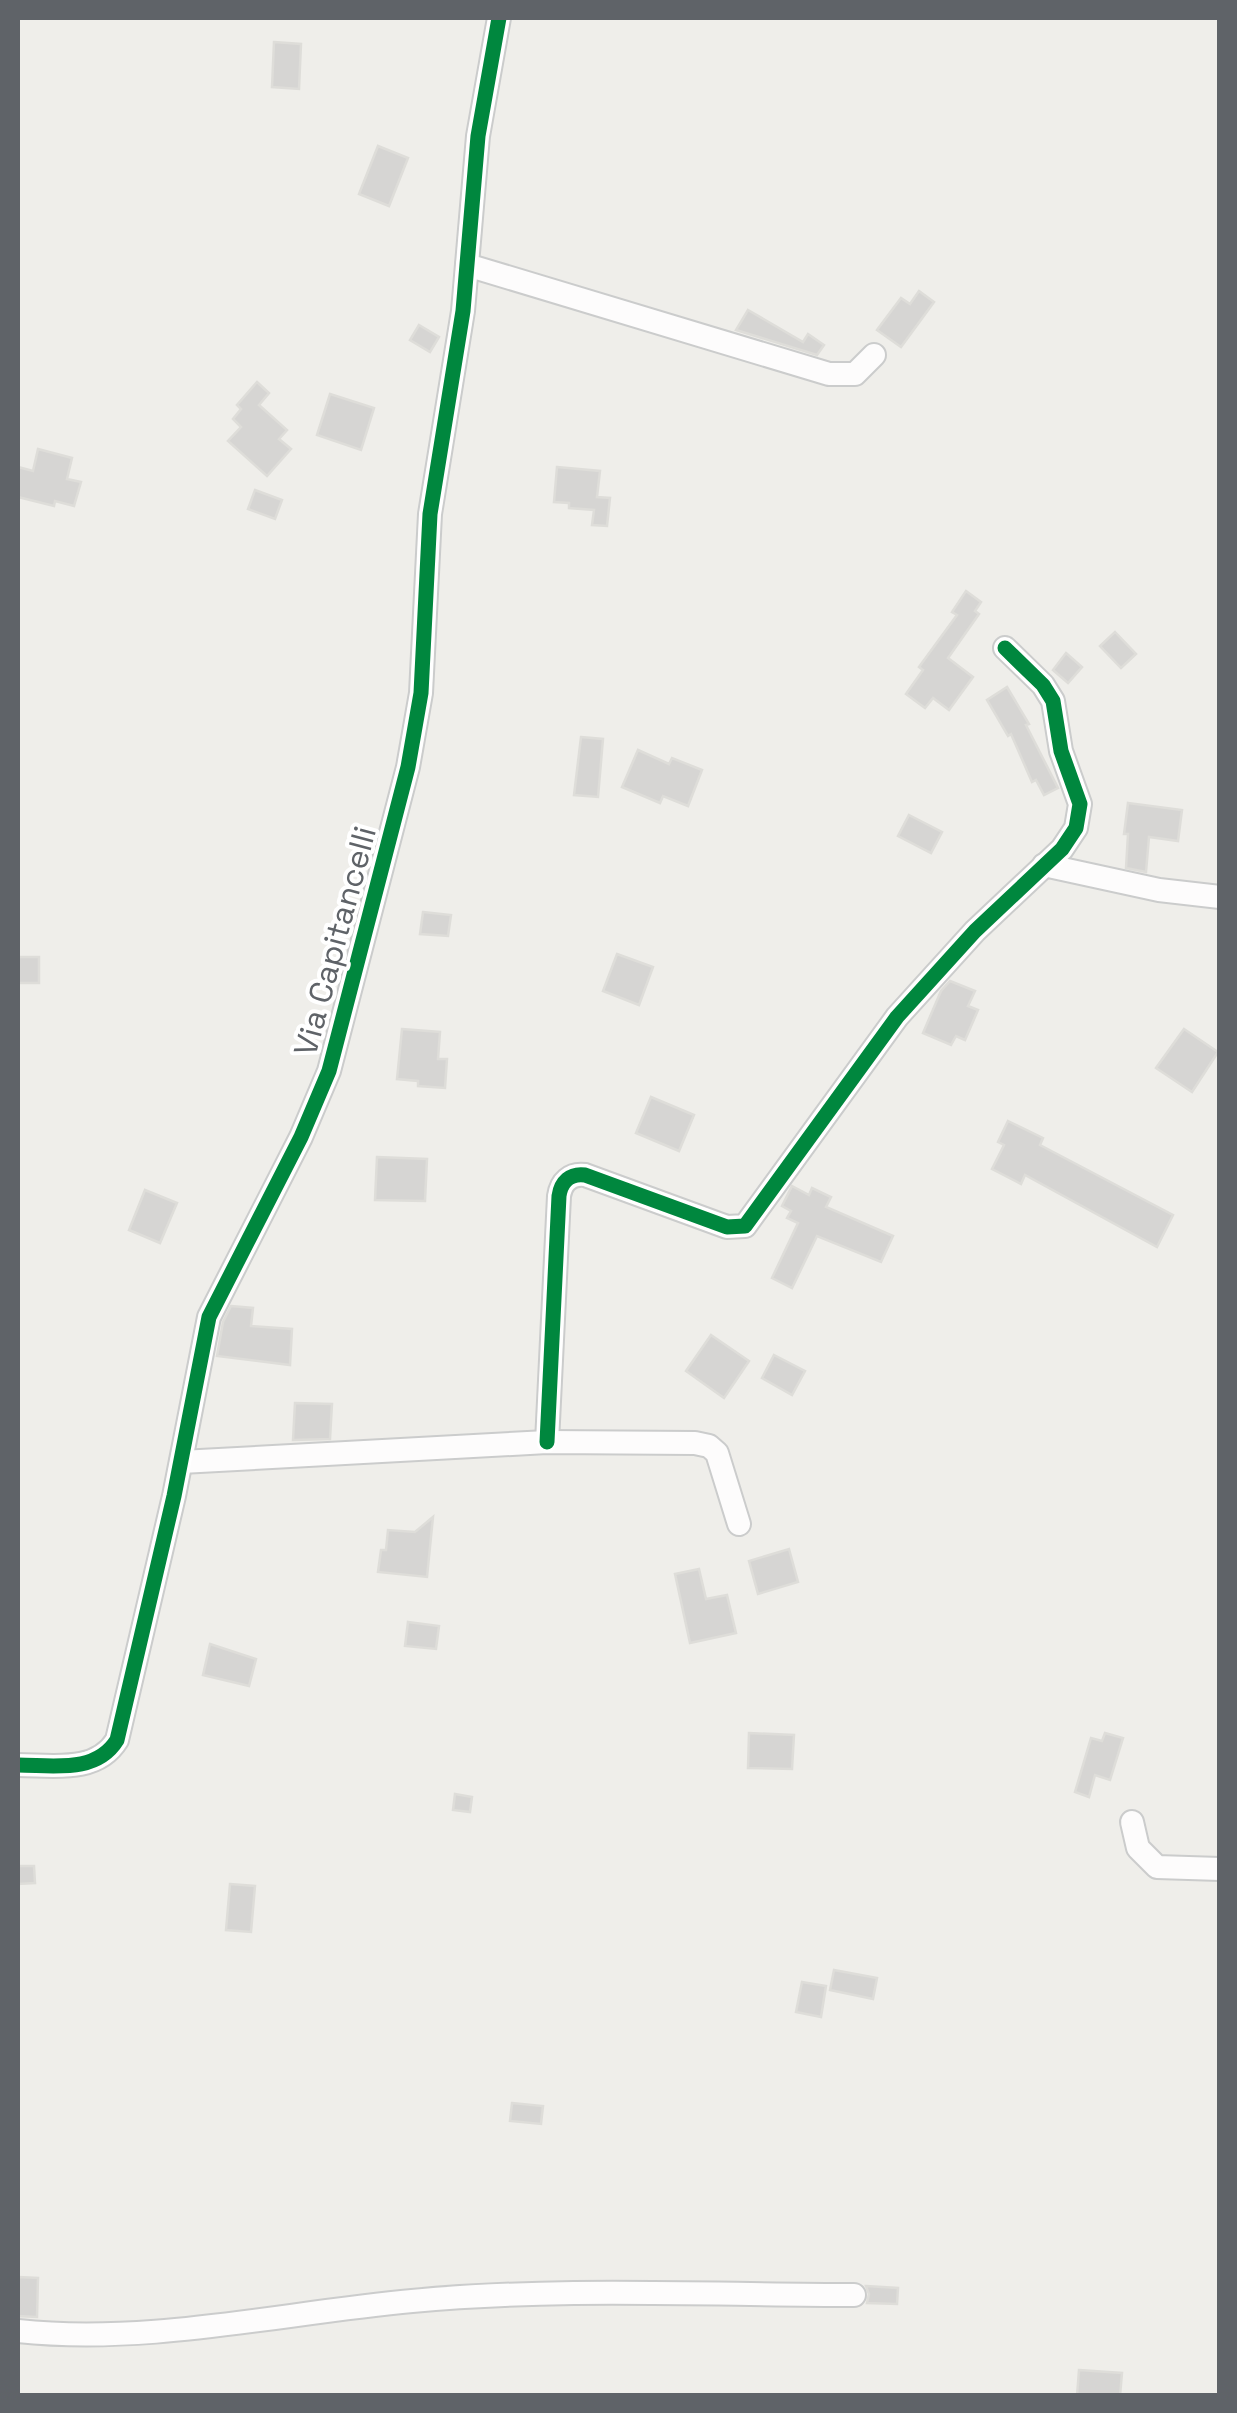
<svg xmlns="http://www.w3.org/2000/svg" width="1237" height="2413" font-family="'Space Grotesk',sans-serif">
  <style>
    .building { fill: #d6d5d3; stroke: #deddd9; stroke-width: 2.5 }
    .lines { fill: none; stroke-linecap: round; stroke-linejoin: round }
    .minor-casing { stroke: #cbcccc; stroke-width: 26 }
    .minor { stroke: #fdfcfc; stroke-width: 22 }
    .cycleway-casing { stroke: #fff; stroke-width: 21 }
    .cycleway { stroke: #00873e; stroke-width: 15 }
    .labels { text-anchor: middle; stroke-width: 8; stroke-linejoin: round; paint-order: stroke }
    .street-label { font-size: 32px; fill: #5f6368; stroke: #fff }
  </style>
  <rect width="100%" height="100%" fill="#efeeea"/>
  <g class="building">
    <path d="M274,42l27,2 -2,45 -27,-2z"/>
    <path d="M378,146l30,12 -19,48 -30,-12z"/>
    <path d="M919,291l15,11 -33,45 -24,-17 24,-32 9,6z"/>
    <path d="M748,310l55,32 5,-8 16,11 -7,10 -81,-25z"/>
    <path d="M419,325l20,12 -9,15 -20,-12z"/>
    <path d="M257,382l12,11 -10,12 28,25 -8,9 12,10 -24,27 -39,-35 13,-14 -8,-8 8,-10 -4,-4z"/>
    <path d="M330,394l44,14 -13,42 -44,-15z"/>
    <path d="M38,449l34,9 -5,21 14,3 -7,24 -19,-5 -1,5 -36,-9v-30l15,4z"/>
    <path d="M557,467l43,4 -3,26 13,1 -3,28 -15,-1 2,-15 -25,-2v-5l-15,-1z"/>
    <path d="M255,490l27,10 -7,19 -27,-10z"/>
    <path d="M966,591l15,11 -6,9 4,3 -31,44 25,19 -24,33 -16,-12 -8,10 -19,-14 17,-24 -4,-3 38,-52 -5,-3z"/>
    <path d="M1115,632l21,22 -15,14 -21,-22z"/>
    <path d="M1066,653l16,14 -14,16 -15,-13z"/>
    <path d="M1007,687l22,37 -3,1 32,63 -14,7 -8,-15 -4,2 -21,-48 -3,2 -21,-36z"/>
    <path d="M581,737l22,2 -5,58 -24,-2z"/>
    <path d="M638,750l31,14 3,-6 30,12 -14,36 -25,-10 -3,7 -38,-16z"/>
    <path d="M1128,803l54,7 -4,31 -29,-4 -3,35 -20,-4 2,-34h-4z"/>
    <path d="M909,815l33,17 -11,21 -33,-17z"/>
    <path d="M423,912l28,3 -3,21 -28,-2z"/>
    <path d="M617,954l36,13 -14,38 -36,-14z"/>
    <rect x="18" y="957" width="21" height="26"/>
    <path d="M950,981l25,10 -7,15 10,4 -13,30 -9,-4 -5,9 -28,-12 18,-42z"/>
    <path d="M402,1029l38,3 -2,27h9l-2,29 -27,-2v-5l-21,-2z"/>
    <path d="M1184,1029l34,23 -26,40 -36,-24z"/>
    <path d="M651,1097l43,18 -15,36 -43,-18z"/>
    <path d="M1008,1121l35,17 -3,7 133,70 -16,32 -132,-72 -4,9 -29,-15 12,-24 -6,-3z"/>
    <path d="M377,1157l50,2 -2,42 -50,-1z"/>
    <path d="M792,1186l17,9 3,-7 19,9 -5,10 67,29 -12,26 -64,-26 -25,52 -20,-10 26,-55 -11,-5 4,-7 -9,-5z"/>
    <path d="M145,1190l32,13 -17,40 -31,-13z"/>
    <path d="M231,1306l22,2 -2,18 41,3 -2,36 -73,-9 6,-34z"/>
    <path d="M711,1335l38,26 -25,37 -38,-27z"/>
    <path d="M774,1355l31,16 -13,24 -30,-17z"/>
    <path d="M295,1403l37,1 -2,35 -37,1z"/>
    <path d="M433,1517l-6,60 -49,-5 3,-22h5l2,-20 27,2z"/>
    <path d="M789,1549l9,33 -40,12 -9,-33z"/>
    <path d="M699,1569l7,30 21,-4 9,38 -46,10 -15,-69z"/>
    <path d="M408,1622l31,4 -3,23 -31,-3z"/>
    <path d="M210,1644l46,15 -7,27 -46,-11z"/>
    <path d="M749,1733l45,2 -2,34 -44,-1z"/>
    <path d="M1105,1733l18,5 -13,42 -15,-5 -6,22 -14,-5 16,-54 11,3z"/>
    <path d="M455,1794l17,3 -2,15 -17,-2z"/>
    <path d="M18,1866h16l1,17 -17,1z"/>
    <path d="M230,1884l25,2 -4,46 -25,-2z"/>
    <path d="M834,1970l43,8 -4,21 -43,-9z"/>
    <path d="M802,1982l24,4 -5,31 -25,-5z"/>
    <path d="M512,2103l31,3 -2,18 -31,-3z"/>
    <path d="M18,2277l20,1 -1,39 -19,-1z"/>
    <path d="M866,2286l32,2 -1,16 -30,-1 2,-9z"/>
    <path d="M1079,2370l43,3 -2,23h-43z"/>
  </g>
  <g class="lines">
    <defs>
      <g id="minor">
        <path d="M467,265l362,109h26l19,-19"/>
        <path d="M1044,865l115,25 61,7"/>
        <path d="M547,1442l12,-246c2,-14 11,-23 26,-21l142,52 18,-1 152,-209 78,-86 87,-82 14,-21 4,-24 -19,-53 -8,-50 -10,-16 -38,-37"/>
        <path d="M181,1462l366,-20 148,1 14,3 8,7 22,71"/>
        <path d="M18,1765c34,0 78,9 99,-25l57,-244 35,-179 92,-180 28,-66 79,-304 13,-74 9,-179 33,-203 15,-175 21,-118"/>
        <path d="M1132,1822l6,26 19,19 63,2"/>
        <path d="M18,2331c131,14 263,-18 394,-30 147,-14 295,-6 442,-6"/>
      </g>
    </defs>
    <use href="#minor" class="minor-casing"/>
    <use href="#minor" class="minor"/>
    <defs>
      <g id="cycleway">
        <path d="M547,1442l12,-246c2,-14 11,-23 26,-21l142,52 18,-1 152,-209 78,-86 87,-82 14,-21 4,-24 -19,-53 -8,-50 -10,-16 -38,-37"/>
        <path d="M18,1765c34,0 78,9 99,-25l57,-244 35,-179 92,-180 28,-66 79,-304 13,-74 9,-179 33,-203 15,-175 21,-118"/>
      </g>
    </defs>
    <use href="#cycleway" class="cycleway-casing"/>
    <use href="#cycleway" class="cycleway"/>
  </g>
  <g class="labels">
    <g class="street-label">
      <text transform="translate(335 941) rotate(-75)" y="11">Via Capitancelli</text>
    </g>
  </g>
  <rect width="1237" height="2413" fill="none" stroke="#5f6368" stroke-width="40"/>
</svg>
